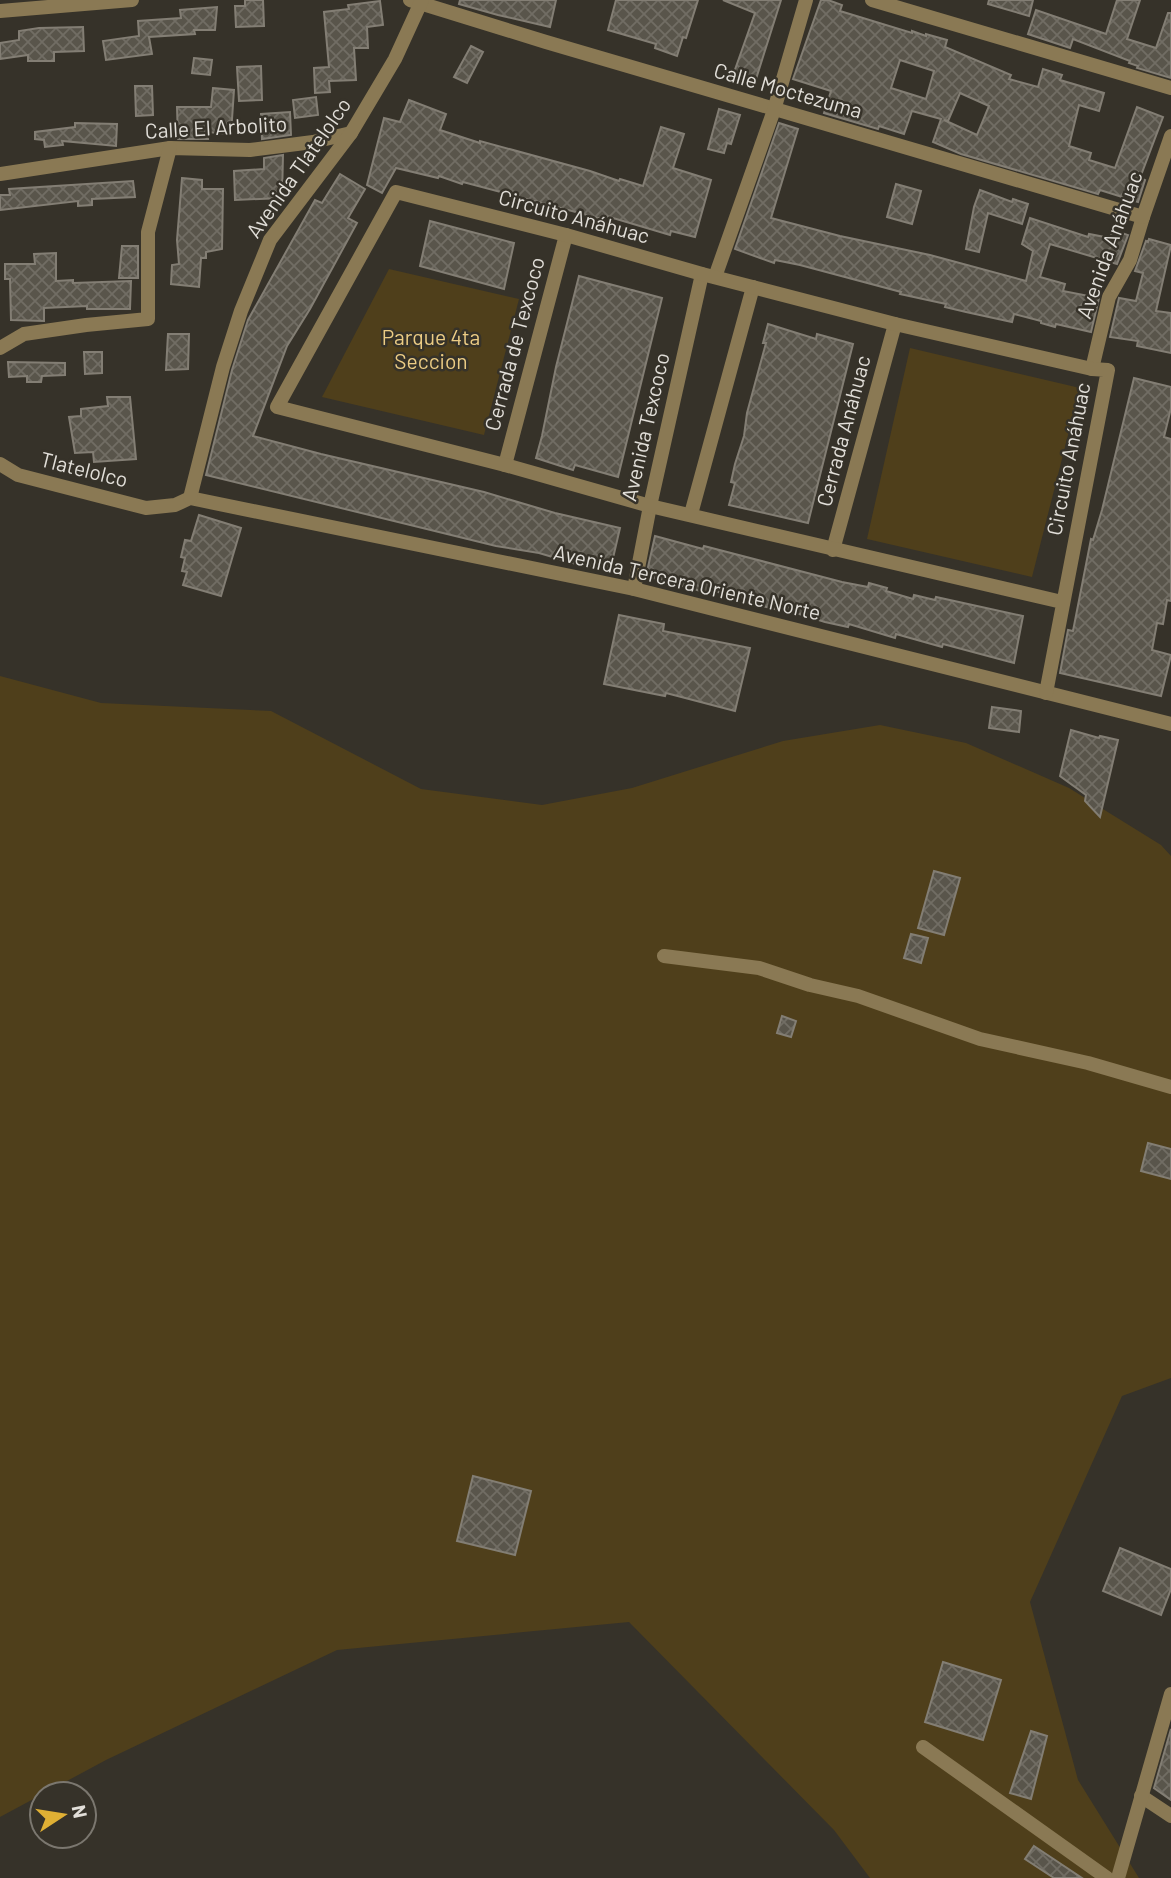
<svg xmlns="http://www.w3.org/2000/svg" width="1171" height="1878" font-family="Barlow,sans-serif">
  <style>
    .green { fill: #4f3f1b }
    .building { fill: url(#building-cross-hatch); stroke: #837e74; stroke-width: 2; fill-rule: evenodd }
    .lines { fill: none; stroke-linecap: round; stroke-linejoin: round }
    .pedestrian { stroke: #8a7954; stroke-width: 14 }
    .minor { stroke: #8a7954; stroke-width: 14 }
    .tertiary { stroke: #8a7954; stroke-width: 14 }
    .labels { text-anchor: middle; stroke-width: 5; stroke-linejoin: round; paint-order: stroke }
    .street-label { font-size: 21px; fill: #e2dfd9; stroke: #363229 }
    .park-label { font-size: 21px; fill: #eccc84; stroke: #363229 }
  </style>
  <defs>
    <pattern id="building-cross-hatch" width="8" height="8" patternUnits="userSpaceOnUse" patternTransform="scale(1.75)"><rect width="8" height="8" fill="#59554b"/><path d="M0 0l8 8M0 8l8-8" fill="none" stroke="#716d64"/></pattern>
  </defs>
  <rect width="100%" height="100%" fill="#363229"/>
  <g class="green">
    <path d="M389,269l130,30 -35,136 -162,-38z"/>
    <path d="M910,348l170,40 -48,189 -165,-38z"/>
    <path d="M0,676l101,27 170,8 150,78 121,16 90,-17 151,-47 97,-16 86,18 103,45 92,57 10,11v522l-49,18 -92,206 48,178 61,98h-269l-36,-48 -205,-208 -292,28 -231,110 -106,57z"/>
  </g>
  <g class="building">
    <path d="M245,0h18l1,26 -28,1 -1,-21h10z"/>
    <path d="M460,0h96l-6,27 -52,-12 -39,-11z"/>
    <path d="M616,0h82l-12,38 -3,-1 -6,19 -22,-8 1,-4 -48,-14z"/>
    <path d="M723,0h58l-25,79 -4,-1 -2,6 -18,-6 23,-65z"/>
    <path d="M821,0h7l14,5 -2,6 72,22v-2l14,5v-2l21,6 -2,7 66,28 -2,4 29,8 5,-18 19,6 -2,5 44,13 -5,18 -20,-6 -10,41 22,7 -2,7 26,8 22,-61 26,10 -23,61 5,2 -7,22 -38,-12 -2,4 -137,-40 -28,-12 8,-23 -29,-8 -8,23 -25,-8 -1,3 -54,-16 7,-22 -38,-12zM900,60l34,11 -8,28 -35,-11zM960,93l29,13 -12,29 -33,-15 4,1z"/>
    <path d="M989,0h44l-4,16 -41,-12z"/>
    <path d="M1117,0h23l-13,39 29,9 12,-35h3v65l-34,-10 1,-2 -9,-3 1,-2 -57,-22 -3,9 -42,-14 8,-24 70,24z"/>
    <path d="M380,1l3,24 -16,2 1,21h-14l2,32 -27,1 1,11 -15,1 -1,-25 15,-1 -5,-55 25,-3 -1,-4z"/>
    <path d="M217,7l-2,23h-21l1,4 -46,3 3,17 -46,6 -3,-19 36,-5 -1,-15 43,-3 -1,-8z"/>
    <path d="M83,27l1,24 -30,1v9h-26v-6l-28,4v-16l19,-3v-9l20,-3z"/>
    <path d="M471,46l12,6 -16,31 -13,-6z"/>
    <path d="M194,58l18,2 -2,15 -18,-2z"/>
    <path d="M261,66l1,34 -23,1 -2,-34z"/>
    <path d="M135,86h17l1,29 -17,1z"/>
    <path d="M213,88l21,2 -3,44 -24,-2 1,7h-30l-1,-32h34z"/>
    <path d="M316,97l2,18 -23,3 -2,-18z"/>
    <path d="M409,100l37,14 -6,16 40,13v-2l110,30 29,10 1,-2 23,7 18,-59 23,7 -11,34 38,12 -16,57 -24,-6 -1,4 -67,-20 -1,4 -139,-37 -1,2 -23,-8 -1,2 -42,-10 -14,25 -15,-8 17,-67 16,4z"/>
    <path d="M719,109l21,6 -9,29 -4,-1 -3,10 -16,-4z"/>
    <path d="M290,112l1,23 -29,4 -1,-25z"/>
    <path d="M75,123l42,1 -1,22 -54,-5 1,4 -18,2 -1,-7 -9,-1v-7l40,-5z"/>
    <path d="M779,123l19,6 -27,89 69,18 90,19 96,26 7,-30 -11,-7 8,-26 58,19 1,-3 21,4 3,-8 15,5 -11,29 -67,-20 -10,33 25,7 -2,7 36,7 -8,34 -35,-8 -1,3 -14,-4v-2l-27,-7 -2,8 -46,-10 -21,-5 1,-3 -46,-10 1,-2 -101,-27 -25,-5 -1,3 -39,-14z"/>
    <path d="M283,155l-1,43 -47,2 -1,-29 30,-2v-11z"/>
    <path d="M340,174l25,15 -17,29 9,5 -47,86 -23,37 -34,90 68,18 163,38 71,21 65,15 -10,43 -26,-7 -1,2 -44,-13 -43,-7 -290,-71 26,-105 16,-50 67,-120 7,3z"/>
    <path d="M182,178l20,2v9h21l-1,60 -16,3v6h-5l-2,29 -28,-3 1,-19 7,-1 -2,-24z"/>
    <path d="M133,181l2,16 -43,2v6l-14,1v-5l-78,9v-15h10l-1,-6z"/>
    <path d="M896,184l25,7 -9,33 -25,-7z"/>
    <path d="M980,190l32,12 1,-3 15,5 -6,20 -34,-11 -9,39 -13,-3 8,-42z"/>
    <path d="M430,221l84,22 -10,46 -84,-23z"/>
    <path d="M1149,239l22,6 -15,66 15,2v40l-34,-7 1,-5 -28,-4 9,-39 17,3 7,-28 -8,-2 11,-30 2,1z"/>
    <path d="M122,246h16v32h-19z"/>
    <path d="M56,253v28l17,-1v3l58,-2 -1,28h-43v-3l-43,2v13l-33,-1 -1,-41h-5v-15h30l-1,-10z"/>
    <path d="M579,276l83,22 -44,179 -43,-12 -2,5 -37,-12 6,-22 14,-69z"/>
    <path d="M768,324l48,15 1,-5 36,10 -45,179 -79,-18 6,-22 -4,-1 4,-18 9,-28 3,-23 19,-70h-3z"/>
    <path d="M168,334h21l-1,35 -22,1z"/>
    <path d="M84,352h18v21l-17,1z"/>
    <path d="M8,362l57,1v12l-23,1 -1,6h-14v-6l-18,1z"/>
    <path d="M1134,378l37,9v21l-7,29 7,2v162l-4,-1 -4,24 -6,-1 -5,27 19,5 -10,41 -101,-23 8,-43 5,1 18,-92 2,1 9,-30z"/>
    <path d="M107,397h23l6,62 -42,3 -1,-10 -18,1 -6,-36 12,-1v-7l27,-3z"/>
    <path d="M199,515l42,13 -20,68 -38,-11 4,-13 -5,-1 3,-13 -4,-1 4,-17 6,1z"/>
    <path d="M655,536l48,13 1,-3 138,36 26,5 1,-4 18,5 -1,3 27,8 1,-4 21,5 1,-3 87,19 -9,47 -71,-19 -1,3 -46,-13 -1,4 -46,-14 -1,3 -23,-5 -45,-14 -1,2 -17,-4v-2l-22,-7 -31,-7 -1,3 -62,-17z"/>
    <path d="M619,615l45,9 -1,7 87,17 -15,63 -69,-18 -1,3 -61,-12z"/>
    <path d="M992,707l29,4 -2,21 -30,-4z"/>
    <path d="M1071,730l28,8 1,-2 18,4 -18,77 -15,-16 1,-6 -26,-19z"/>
    <path d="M934,871l26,7 -16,57 -26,-7z"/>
    <path d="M911,934l17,4 -7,25 -17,-5z"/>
    <path d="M782,1016l14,5 -5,16 -14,-4z"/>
    <path d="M1148,1143l23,6v30l-30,-8z"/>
    <path d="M473,1476l58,15 -16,64 -58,-14z"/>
    <path d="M1120,1548l51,21v20l-10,26 -58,-24z"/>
    <path d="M943,1662l58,18 -18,60 -58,-18z"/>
    <path d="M1171,1729v71l-17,-12z"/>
    <path d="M1031,1731l16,5 -16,63 -21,-6z"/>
    <path d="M1034,1846l48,32h-28l-29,-19z"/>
  </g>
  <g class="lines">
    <path class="pedestrian" d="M1092,369l17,-72 21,-37 13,-43"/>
    <g class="minor">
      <path d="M410,0l136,42 597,175 28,-81"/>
      <path d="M872,0l299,88"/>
      <path d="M0,11l132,-11"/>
      <path d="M0,174l170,-26 80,2 63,-8 38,-9"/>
      <path d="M715,277l59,-167 32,-110"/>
      <path d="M0,348l24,-14 62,-9 62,-6v-87l22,-84"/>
      <path d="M0,464l18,11 128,33 29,-3 15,-7 444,91 537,135"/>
      <path d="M505,465l61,-230"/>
      <path d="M691,514l62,-227"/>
      <path d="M833,550l62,-226"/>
      <path d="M634,589l16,-83 52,-232"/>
      <path d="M1046,693l62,-323 -16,-1 -197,-45 -193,-50 -136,-39 -170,-43 -119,215 228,58 145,41 412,96"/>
      <path d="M664,956l95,12 51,17 48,11 122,43 108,24 83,24"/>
      <path d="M923,1747l184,131"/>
      <path d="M1141,1796l30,20"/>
      <path d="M1118,1878l53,-184"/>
    </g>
    <path class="tertiary" d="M190,498l33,-131 18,-56 29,-71 81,-107 44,-74 27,-59"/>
  </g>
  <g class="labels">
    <g class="street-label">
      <text transform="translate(788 91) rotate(16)" y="7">Calle Moctezuma</text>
      <text transform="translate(216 128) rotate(-3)" y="7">Calle El Arbolito</text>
      <text transform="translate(299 168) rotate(-55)" y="7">Avenida Tlatelolco</text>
      <text transform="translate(574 217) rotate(15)" y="7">Circuito Anáhuac</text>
      <text transform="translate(1110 245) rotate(-70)" y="7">Avenida Anáhuac</text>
      <text transform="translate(515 344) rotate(-75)" y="7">Cerrada de Texcoco</text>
      <text transform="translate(646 427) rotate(-77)" y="7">Avenida Texcoco</text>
      <text transform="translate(844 431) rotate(-75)" y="7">Cerrada Anáhuac</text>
      <text transform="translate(1069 459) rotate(-79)" y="7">Circuito Anáhuac</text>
      <text transform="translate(84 470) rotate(14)" y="7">Tlatelolco</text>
      <text transform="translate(687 583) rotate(13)" y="7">Avenida Tercera Oriente Norte</text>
    </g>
    <g class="park-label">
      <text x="431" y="345">Parque 4ta<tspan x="431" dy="24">Seccion</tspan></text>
    </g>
  </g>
  <g transform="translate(63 1815) rotate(78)"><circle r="33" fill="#363229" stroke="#7b776f" stroke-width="2"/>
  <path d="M0-5L12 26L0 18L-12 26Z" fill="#e0b034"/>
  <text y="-10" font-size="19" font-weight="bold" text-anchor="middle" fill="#e2dfd9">N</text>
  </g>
</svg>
